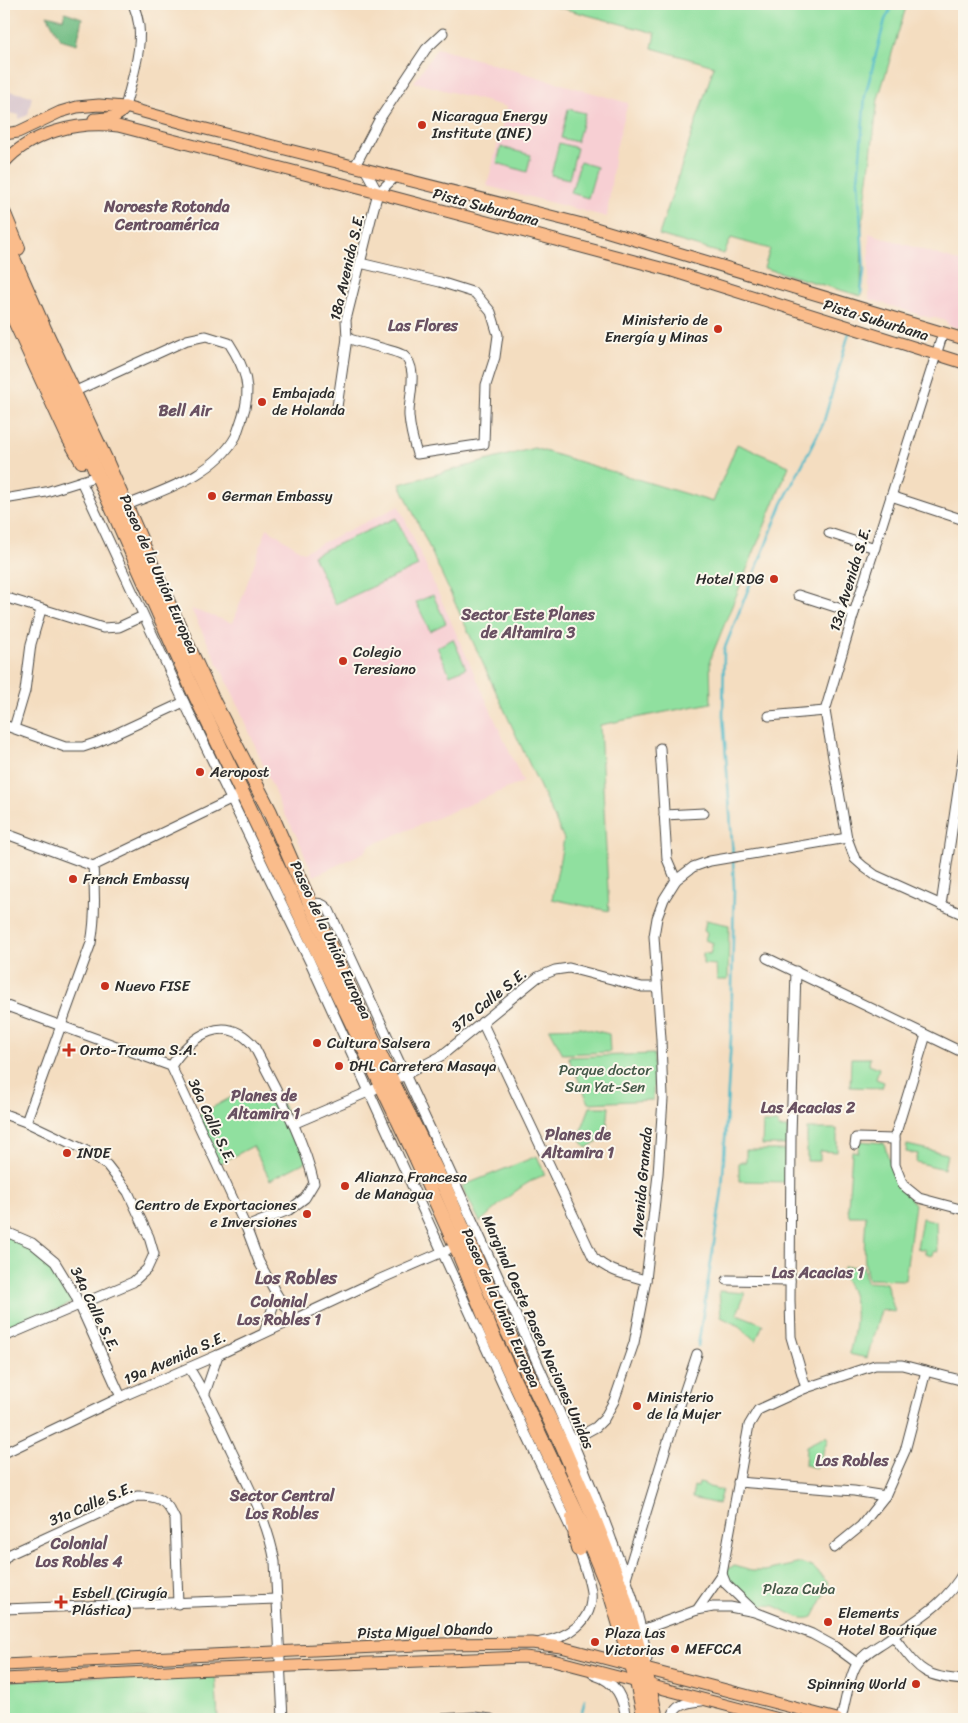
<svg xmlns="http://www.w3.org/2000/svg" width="968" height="1723" font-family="Sriracha,sans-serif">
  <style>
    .built { fill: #f7cfd3 }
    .industrial { fill: #d2bdc7 }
    .green { fill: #90e09f; stroke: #5e8665 }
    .forest { fill: #74be86; stroke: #507458 }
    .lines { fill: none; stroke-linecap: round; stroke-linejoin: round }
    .stream { stroke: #4cb9c8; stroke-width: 2.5 }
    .minor-casing { stroke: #494641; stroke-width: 11 }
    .major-casing { stroke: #494641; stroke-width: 13 }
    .highway-casing { stroke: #494641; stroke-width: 16 }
    .minor { stroke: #fff; stroke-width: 9 }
    .major { stroke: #fabc8b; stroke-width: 11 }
    .highway { stroke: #fabc8b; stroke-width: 14 }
    .poi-dot { fill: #c8321e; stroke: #fbf7ec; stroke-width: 2 }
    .labels { text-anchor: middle; stroke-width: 4; stroke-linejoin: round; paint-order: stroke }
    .poi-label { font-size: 15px; fill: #2b2b2b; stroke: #fbf7ec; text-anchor: start }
    .street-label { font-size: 15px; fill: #2b2b2b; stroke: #fbf7ec }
    .park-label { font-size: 15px; fill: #445848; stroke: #fbf7ec }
    .neighbourhood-label { font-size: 16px; font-weight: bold; fill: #695162; stroke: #fbf7ec }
    .quarter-label { font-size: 18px; font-weight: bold; fill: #695162; stroke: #fbf7ec }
  </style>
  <rect width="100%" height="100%" fill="#fbf7ec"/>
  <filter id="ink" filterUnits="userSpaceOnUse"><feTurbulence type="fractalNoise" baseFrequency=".02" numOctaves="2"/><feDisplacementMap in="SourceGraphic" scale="10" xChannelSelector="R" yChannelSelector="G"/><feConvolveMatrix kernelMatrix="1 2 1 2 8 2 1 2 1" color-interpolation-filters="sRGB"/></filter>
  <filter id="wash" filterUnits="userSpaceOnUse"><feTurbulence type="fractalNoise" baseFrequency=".0096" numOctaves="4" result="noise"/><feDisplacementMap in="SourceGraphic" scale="20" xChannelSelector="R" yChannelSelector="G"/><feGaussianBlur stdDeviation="1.12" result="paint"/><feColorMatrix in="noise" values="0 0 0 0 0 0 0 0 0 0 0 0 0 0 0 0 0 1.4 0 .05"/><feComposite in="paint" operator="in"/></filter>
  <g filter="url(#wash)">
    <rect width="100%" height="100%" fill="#f4ddc0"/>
    <g class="built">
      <path d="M437,48l191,55 -13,49 -8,65 -120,-31 20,-79 -93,-25z"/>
      <path d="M869,233l95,30v67l-16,-5 -2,-4 -14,-4 -2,1 -61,-19z"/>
      <path d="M399,506l124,276 -154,64 -4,6 -51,24 -17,-39 -17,-32 -45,-107 -44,-89 42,14 34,-95 36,24z"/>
    </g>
    <path class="industrial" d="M4,90l28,6 -4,19 -9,4v-4l-14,-3 1,-4h-2z"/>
    <g class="green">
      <path d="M546,4h361l-29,95 -16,128 -1,69 -97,-28 6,-19 -39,-11 -7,16 -65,-19 55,-169 -62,-18 3,-15z"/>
      <path d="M568,109l17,4 -8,29 -16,-4z"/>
      <path d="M559,143l18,5 -8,31 -18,-4z"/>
      <path d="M501,147l30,8 -4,17 -30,-9z"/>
      <path d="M580,162l17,5 -9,31 -17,-5z"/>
      <path d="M737,444l52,22 -79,194 1,43 -111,22 9,186 -57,-12 12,-60 -164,-355 134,-36 179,54z"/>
      <path d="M396,518l22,48 -83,38 -22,-49z"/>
      <path d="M433,595l13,28 -16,8 -14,-29z"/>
      <path d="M453,639l13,29 -16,7 -13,-28z"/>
      <path d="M706,920l23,5 -1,55h-11l-1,-15 -13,-1v-11l7,1 3,-11 -8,-3 2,-7 -3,-2z"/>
      <path d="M580,1027l29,7 1,18 -47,2 -14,-26z"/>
      <path d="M654,1054l-1,46 -64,3 -21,-46z"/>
      <path d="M851,1058h19l-1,6 10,4 -3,11 8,3 -2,6 -32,-1z"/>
      <path d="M275,1089l34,71 -39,20 -17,-34 -36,19 -22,-48 46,-25 7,10z"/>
      <path d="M590,1107h19l-3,30 -20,11 -7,-12z"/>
      <path d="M763,1123h15v5h10v17h-26z"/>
      <path d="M807,1129h30v23l-17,-1v10h-13z"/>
      <path d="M859,1141l25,2c6,23 15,44 31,61l-10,76 -37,-1c-6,-20 -3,-43 -2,-63h-17l-1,-9 4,-56 6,1z"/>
      <path d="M907,1145l40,9 -3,15 -28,-7 2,-8 -12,-2z"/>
      <path d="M746,1150h40v32l-47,-1v-19h7z"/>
      <path d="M537,1156l8,19c-23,7 -47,31 -65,47l-18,-36z"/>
      <path d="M922,1218l14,3 1,31 -4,-1 -1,5 -7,-2v-4l-8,-2z"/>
      <path d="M4,1235c43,17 48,28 70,67l-62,28 -8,2z"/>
      <path d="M863,1266l3,16 20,1 9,29 -14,-2 -14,48 -18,-4c7,-27 12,-54 -7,-78l2,-9z"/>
      <path d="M719,1291l26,2 -8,21 26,10 -7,17 -17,-15 -18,-9z"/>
      <path d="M826,1436l2,3 -12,29 -11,-3 1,-19z"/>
      <path d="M699,1482l5,1 1,3 17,4 -4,14 -26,-6 2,-12 4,1z"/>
      <path d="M801,1563l13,5 14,15 -5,15 -10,19c-13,5 -24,-5 -36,-10 -6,-3 -13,-1 -19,-2 -16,-3 -26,-18 -34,-31l4,-6 7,-2 16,5h14z"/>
      <path d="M215,1671l3,48h-210l-4,-38z"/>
    </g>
    <path class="forest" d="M65,12l17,6 -5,26 -17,-5 -13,-24 16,4z"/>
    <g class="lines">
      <g class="stream">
        <path d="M861,293l3,-22 -6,-90 7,-85 20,-76 8,-16"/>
        <path d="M733,855l-10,-140 1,-65 58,-146 41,-80 26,-91"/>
        <path d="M698,1346l24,-155 9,-153 3,-150 -1,-28"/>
        <path d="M580,1719l5,-19"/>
      </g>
    </g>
  </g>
  <g filter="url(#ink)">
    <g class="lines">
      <defs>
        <g id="minor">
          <path d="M125,107c6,-24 17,-56 14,-81 -1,-7 -3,-15 -6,-22"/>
          <path d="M355,166l24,-46 33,-50 14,-21 17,-16"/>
          <path d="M365,169l13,24"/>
          <path d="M943,333l-89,280 -29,98 22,127 8,21 9,8 11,8 89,40"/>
          <path d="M347,338c10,4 50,13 56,17 17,13 5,43 6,61 1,13 4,25 8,38l67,-10 2,-59 9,-28 3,-22 -7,-23 -16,-19 -35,-11 -80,-19"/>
          <path d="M78,390l109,-50 19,-4 23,7c16,25 24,45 13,75 -2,6 -4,12 -6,18 -21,39 -73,54 -111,70"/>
          <path d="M337,407l10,-69 -1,-18 27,-109 5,-18 17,-16"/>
          <path d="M81,481l103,221 126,260 196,430 65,137"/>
          <path d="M891,496l73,24"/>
          <path d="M4,499l42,-7 45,-14"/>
          <path d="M829,533l46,15"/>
          <path d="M798,595l56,18"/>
          <path d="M4,597l99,31 16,-1 24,-11"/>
          <path d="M769,716l56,-5"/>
          <path d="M4,725l61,22h18l15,-5 86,-40"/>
          <path d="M14,728l11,-37 6,-47 10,-34"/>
          <path d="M660,748l7,111 9,21"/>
          <path d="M664,815l40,-2"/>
          <path d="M4,833l89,33 150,-72"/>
          <path d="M308,905c9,-3 14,-3 21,5 68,147 137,295 204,443 28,62 56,124 79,188 15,39 29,77 35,118"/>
          <path d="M941,905l23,-155"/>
          <path d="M767,958l197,95"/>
          <path d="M796,971l-5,164 -1,165 1,37 15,51"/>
          <path d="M4,1005l167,61 75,161 13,35 18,33 18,24"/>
          <path d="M482,1022l111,235c16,15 31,17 53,23"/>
          <path d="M926,1035l-31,101v29l8,20 16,13 45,12"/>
          <path d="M171,1066c21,-31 54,-54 83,-20 22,44 49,89 60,137l-9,15 -16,12 -43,17"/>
          <path d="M401,1077l40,-21 97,-79 17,-7 14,-2 73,19h15"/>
          <path d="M4,1114l22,8 63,30 18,13 21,27 21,45 5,17 -7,15 -14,13 -129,55"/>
          <path d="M26,1122l65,-179c5,-26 4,-52 2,-77"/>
          <path d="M293,1124l82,-35"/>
          <path d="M855,1145l1,-7 39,1"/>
          <path d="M4,1231l28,12 23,19 20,33 46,102"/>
          <path d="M727,1280l63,1"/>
          <path d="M264,1333l13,-38"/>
          <path d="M189,1368c17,26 29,54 42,82 18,37 37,72 44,112l8,157"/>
          <path d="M205,1393l13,-38"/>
          <path d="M567,1443l29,-16 8,-8 10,-18 20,-58 12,-63 12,-106 5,-75 -2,-60 -7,-103 3,-18 7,-19 12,-19 17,-13 17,-6 137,-23"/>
          <path d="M4,1453l117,-56 97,-42 160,-75 69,-30"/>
          <path d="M738,1482l116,9 31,5 20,-45 21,-80"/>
          <path d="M834,1548l27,-22 24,-30"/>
          <path d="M4,1560l4,-5 129,-59c21,0 29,3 38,23l3,85"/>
          <path d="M722,1574l4,10 29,28"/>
          <path d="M626,1578l42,-137 29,-87"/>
          <path d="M4,1609l273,-10"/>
          <path d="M697,1610l16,-3h17l25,5 57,22 22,12 23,17"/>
          <path d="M642,1630l55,-20 25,-36 27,-149 9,-15 48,-22 69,-23h27l62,16"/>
          <path d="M893,1636c26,32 27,41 71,44"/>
          <path d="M541,1642c26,-4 53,-20 50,-50 -2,-15 -9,-32 -14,-46"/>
          <path d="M594,1675c23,7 29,23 32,44"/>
          <path d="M439,1719l35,-2 17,2"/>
          <path d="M672,1719c1,-15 18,-17 30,-18"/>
          <path d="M841,1719c4,-15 8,-43 16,-55 6,-10 18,-16 27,-22 31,-22 61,-36 80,-71"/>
        </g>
        <g id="major">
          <path d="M94,119c12,-1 25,0 31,-12"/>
          <path d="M4,134l14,-2 42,-20 17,-5 22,-2 26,2 73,20 384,97 382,115"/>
          <path d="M4,163c27,-31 74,-42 114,-37l260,67 294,78 292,92"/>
          <path d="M4,1665l434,-21 94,-1 29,4 276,72"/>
          <path d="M4,1679l184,-9 336,-13 29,3 226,59"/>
        </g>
        <g id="highway">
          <path d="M4,214l14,34"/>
          <path d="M4,238l41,93 61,130 63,144 45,98 56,109 30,69 92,200 54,109 61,140 55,115 30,69 29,74 28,98 7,33"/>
          <path d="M4,264l188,424 222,465 42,93 37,90 90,191 27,65 27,90 8,37"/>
          <path d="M4,297l65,141 13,23"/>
          <path d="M573,1518l5,31"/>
        </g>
      </defs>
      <use href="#minor" class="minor-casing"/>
      <use href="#major" class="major-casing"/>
      <use href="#highway" class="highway-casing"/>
      <use href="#minor" class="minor"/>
      <use href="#major" class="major"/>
      <use href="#highway" class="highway"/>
    </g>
  </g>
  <g class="poi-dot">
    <circle cx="422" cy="125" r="5"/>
    <circle cx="718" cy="329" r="5"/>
    <circle cx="262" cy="402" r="5"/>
    <circle cx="212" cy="496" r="5"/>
    <circle cx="774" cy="579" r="5"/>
    <circle cx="343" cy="661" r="5"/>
    <circle cx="200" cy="772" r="5"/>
    <circle cx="73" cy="879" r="5"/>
    <circle cx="105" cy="986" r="5"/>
    <circle cx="317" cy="1043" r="5"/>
    <path d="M66.5 1042.5h5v5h5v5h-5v5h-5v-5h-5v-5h5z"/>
    <circle cx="339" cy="1066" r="5"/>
    <circle cx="67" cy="1153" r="5"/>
    <circle cx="345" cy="1186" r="5"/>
    <circle cx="307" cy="1214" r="5"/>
    <circle cx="637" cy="1406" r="5"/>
    <path d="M58.5 1594.5h5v5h5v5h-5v5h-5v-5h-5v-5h5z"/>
    <circle cx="828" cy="1622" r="5"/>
    <circle cx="595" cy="1642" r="5"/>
    <circle cx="675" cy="1649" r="5"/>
    <circle cx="916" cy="1684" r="5"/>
  </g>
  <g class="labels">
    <g class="poi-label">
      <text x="432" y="121">Nicaragua Energy<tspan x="432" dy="17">Institute (INE)</tspan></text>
      <text x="708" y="325" text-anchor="end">Ministerio de<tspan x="708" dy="17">Energía y Minas</tspan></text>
      <text x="272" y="398">Embajada<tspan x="272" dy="17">de Holanda</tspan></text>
      <text x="222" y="501">German Embassy</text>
      <text x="764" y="584" text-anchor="end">Hotel RDG</text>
      <text x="353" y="657">Colegio<tspan x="353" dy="17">Teresiano</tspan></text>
      <text x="210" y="777">Aeropost</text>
      <text x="83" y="884">French Embassy</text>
      <text x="115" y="991">Nuevo FISE</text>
      <text x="327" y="1048">Cultura Salsera</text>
      <text x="80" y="1055">Orto-Trauma S.A.</text>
      <text x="349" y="1071">DHL Carretera Masaya</text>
      <text x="77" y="1158">INDE</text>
      <text x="355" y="1182">Alianza Francesa<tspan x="355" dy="17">de Managua</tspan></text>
      <text x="297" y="1210" text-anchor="end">Centro de Exportaciones<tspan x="297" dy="17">e Inversiones</tspan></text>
      <text x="647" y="1402">Ministerio<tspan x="647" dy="17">de la Mujer</tspan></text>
      <text x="72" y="1598">Esbell (Cirugía<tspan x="72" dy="17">Plástica)</tspan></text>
      <text x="838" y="1618">Elements<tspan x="838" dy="17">Hotel Boutique</tspan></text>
      <text x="605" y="1638">Plaza Las<tspan x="605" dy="17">Victorias</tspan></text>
      <text x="685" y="1654">MEFCCA</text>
      <text x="906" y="1689" text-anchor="end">Spinning World</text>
    </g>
    <g class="street-label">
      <text transform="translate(486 207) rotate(15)" y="5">Pista Suburbana</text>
      <text transform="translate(347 267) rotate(-77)" y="5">18a Avenida S.E.</text>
      <text transform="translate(876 320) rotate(17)" y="5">Pista Suburbana</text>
      <text transform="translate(159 574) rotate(66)" y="5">Paseo de la Unión Europea</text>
      <text transform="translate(850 579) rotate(-73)" y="5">13a Avenida S.E.</text>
      <text transform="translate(331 940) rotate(65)" y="5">Paseo de la Unión Europea</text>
      <text transform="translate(489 1000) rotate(-39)" y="5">37a Calle S.E.</text>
      <text transform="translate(212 1121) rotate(65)" y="5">36a Calle S.E.</text>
      <text transform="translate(642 1182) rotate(-85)" y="5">Avenida Granada</text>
      <text transform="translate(501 1308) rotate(66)" y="5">Paseo de la Unión Europea</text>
      <text transform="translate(95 1309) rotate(64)" y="5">34a Calle S.E.</text>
      <text transform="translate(538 1332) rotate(66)" y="5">Marginal Oeste Paseo Naciones Unidas</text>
      <text transform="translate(175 1358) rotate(-24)" y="5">19a Avenida S.E.</text>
      <text transform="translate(91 1504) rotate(-23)" y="5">31a Calle S.E.</text>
      <text transform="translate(425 1631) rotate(-2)" y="5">Pista Miguel Obando</text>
    </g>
    <g class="park-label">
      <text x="605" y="1075">Parque doctor<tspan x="605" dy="17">Sun Yat-Sen</tspan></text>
      <text x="799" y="1594">Plaza Cuba</text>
    </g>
    <g class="neighbourhood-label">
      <text x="167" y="212">Noroeste Rotonda<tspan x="167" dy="18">Centroamérica</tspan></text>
      <text x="423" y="331">Las Flores</text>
      <text x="185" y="416">Bell Air</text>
      <text x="528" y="620">Sector Este Planes<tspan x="528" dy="18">de Altamira 3</tspan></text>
      <text x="264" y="1101">Planes de<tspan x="264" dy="18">Altamira 1</tspan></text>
      <text x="808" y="1113">Las Acacias 2</text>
      <text x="578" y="1140">Planes de<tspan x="578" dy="18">Altamira 1</tspan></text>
      <text x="818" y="1278">Las Acacias 1</text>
      <text x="279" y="1307">Colonial<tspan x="279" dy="18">Los Robles 1</tspan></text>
      <text x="852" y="1466">Los Robles</text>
      <text x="282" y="1501">Sector Central<tspan x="282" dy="18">Los Robles</tspan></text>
      <text x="79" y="1549">Colonial<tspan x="79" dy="18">Los Robles 4</tspan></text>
    </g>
    <g class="quarter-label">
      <text x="296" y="1284">Los Robles</text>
    </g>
  </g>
  <rect width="968" height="1723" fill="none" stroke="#fbf7ec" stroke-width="20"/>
</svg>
